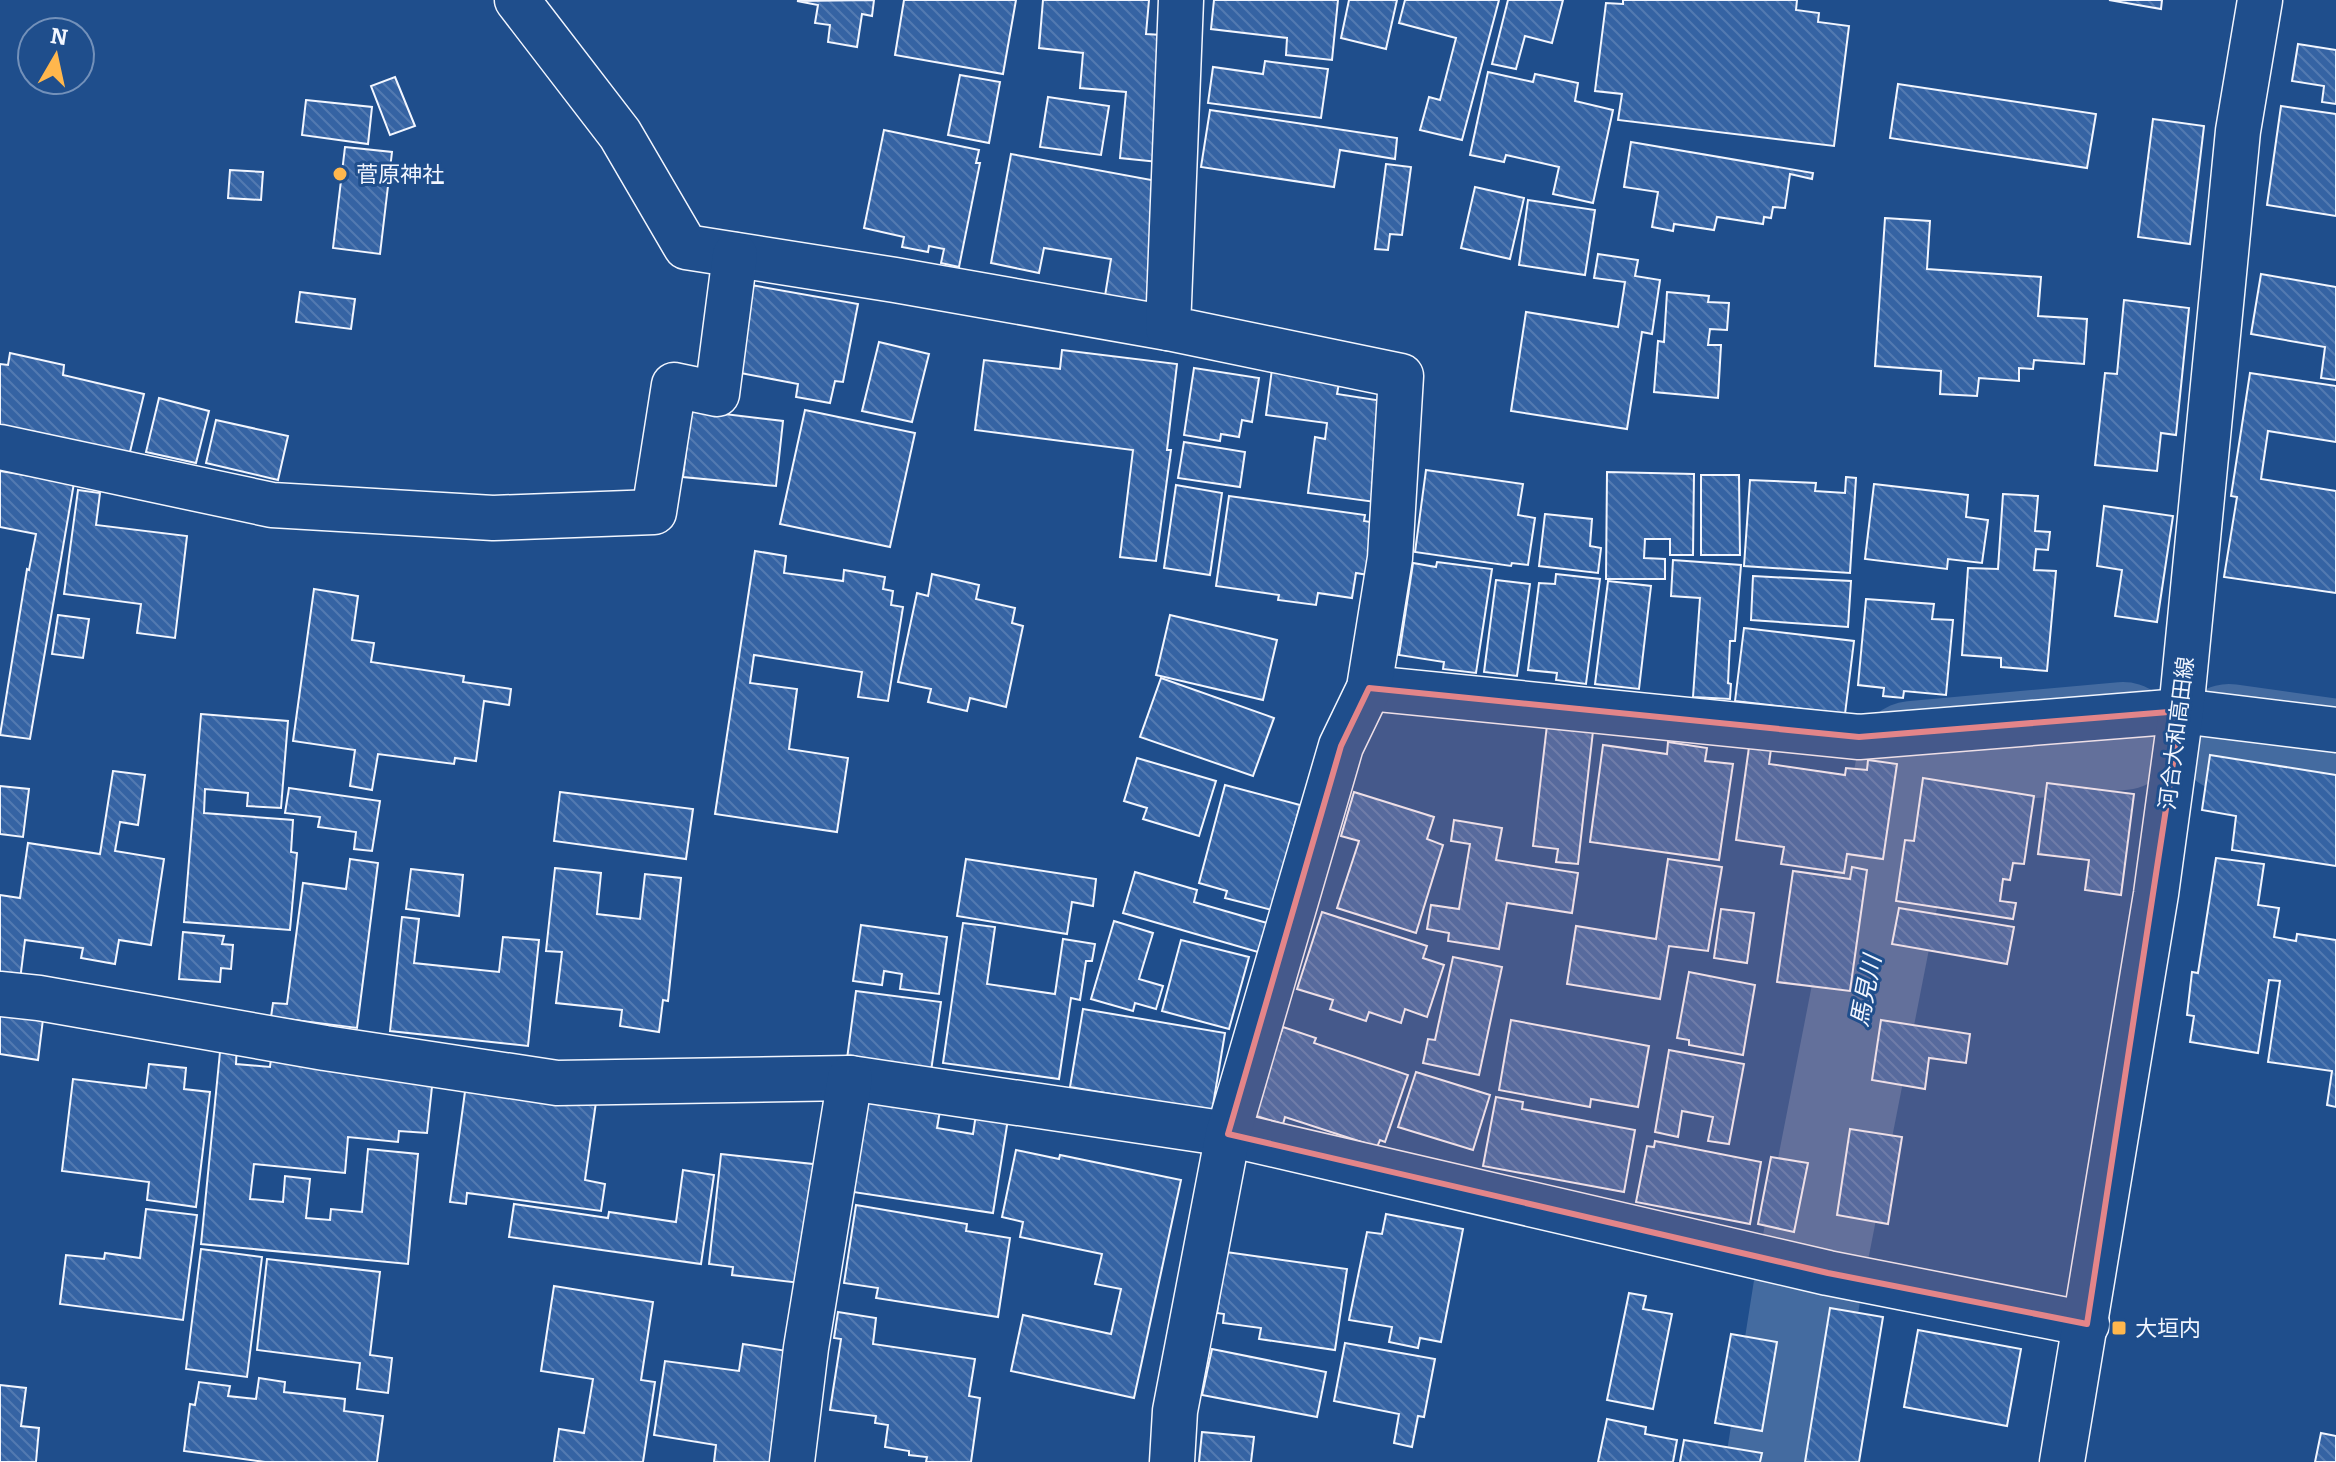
<svg xmlns="http://www.w3.org/2000/svg" width="2336" height="1462" font-family="Bitter,'Noto Sans JP',serif">
  <style>
    .lines { fill: none; stroke-linecap: round; stroke-linejoin: round }
    .river { stroke: #446ba0; stroke-width: 108 }
    .building { fill: url(#building-back-hatch); stroke: #f2f6ff; stroke-width: 2 }
    .minor-casing { stroke: #f2f6ff; stroke-width: 47 }
    .major-casing { stroke: #f2f6ff; stroke-width: 47 }
    .minor { stroke: #1f4e8c; stroke-width: 44 }
    .major { stroke: #1f4e8c; stroke-width: 44 }
    .marked { fill: #e38589; fill-opacity: 0.2; stroke: #e38589; stroke-width: 6; stroke-linejoin: round }
    .poi-dot { fill: #ffb74d; stroke: #1f4e8c; stroke-width: 3 }
    .labels { text-anchor: middle; stroke-width: 6; stroke-linejoin: round; paint-order: stroke }
    .poi-label { font-size: 22px; fill: #f2f6ff; stroke: #1f4e8c; text-anchor: start }
    .street-label { font-size: 22px; fill: #f2f6ff; stroke: #1f4e8c }
    .water-label { font-size: 24px; font-style: italic; fill: #f2f6ff; stroke: #1f4e8c }
  </style>
  <defs>
    <pattern id="building-back-hatch" width="6" height="6" patternUnits="userSpaceOnUse" patternTransform="scale(2)"><rect width="6" height="6" fill="#3563a3"/><path d="M-1 5l2 2M0 0l6 6M5-1l2 2" fill="none" stroke="#537ab1"/></pattern>
  </defs>
  <rect width="100%" height="100%" fill="#1f4e8c"/>
  <g class="lines">
    <g class="river">
      <path d="M2229,738l107,15"/>
      <path d="M1780,1462l27,-171 105,-536 211,-19"/>
    </g>
  </g>
  <g class="building">
    <path d="M874,0l-2,16 -10,-2 -5,33 -29,-5 2,-17 -15,-2 3,-18 -21,-4z"/>
    <path d="M904,0h112l-13,74 -108,-19z"/>
    <path d="M1043,0h106l-3,34 33,2 -11,127 -48,-5 6,-66 -46,-4 3,-35 -44,-5z"/>
    <path d="M1214,0h124l-6,60 -46,-5 1,-17 -76,-9z"/>
    <path d="M1349,0h48l-11,49 -45,-11z"/>
    <path d="M1405,0h94l-37,140 -42,-10 9,-33 11,3 16,-62 -57,-15z"/>
    <path d="M1508,0h55l-11,43 -27,-7 -9,33 -24,-5z"/>
    <path d="M1623,0h174l-1,10 23,3 -1,9 31,4 -15,120 -216,-26 4,-26 -27,-3 11,-88 17,1z"/>
    <path d="M2109,0h53l-1,9z"/>
    <path d="M2298,44l38,6v54l-14,-2 2,-16 -32,-5z"/>
    <path d="M1265,61l63,8 -7,49 -113,-15 5,-36 50,7z"/>
    <path d="M1488,72l45,10 2,-8 43,9 -3,18 38,9 -20,93 -40,-9 6,-27 -53,-12 -2,7 -34,-7z"/>
    <path d="M960,75l40,7 -11,61 -41,-8z"/>
    <path d="M395,77l20,49 -25,9 -19,-49z"/>
    <path d="M1898,84l198,30 -9,54 -197,-30z"/>
    <path d="M1048,97l61,9 -8,49 -61,-8z"/>
    <path d="M306,100l66,7 -4,37 -66,-9z"/>
    <path d="M2281,106l55,8v102l-69,-11z"/>
    <path d="M1210,110l187,28 -2,21 -55,-9 -6,37 -133,-20z"/>
    <path d="M2153,119l51,7 -14,118 -52,-7z"/>
    <path d="M884,130l95,20 -3,13h4l-21,104 -18,-4 3,-14 -15,-3 -1,6 -26,-5 2,-10 -40,-9z"/>
    <path d="M1631,142l182,31 -1,6 -22,-5 -5,34 -12,-1 -2,11 -7,-1 -1,7 -46,-7 -3,13 -40,-6 -1,7 -21,-4 6,-35 -34,-5z"/>
    <path d="M345,147l47,5 -12,102 -47,-6z"/>
    <path d="M1011,154l162,30 -15,122 -53,-10 6,-37 -67,-11 -5,25 -48,-10z"/>
    <path d="M1386,164l25,3 -9,68 -12,-1 -2,16 -13,-1z"/>
    <path d="M230,170l33,2 -2,28 -33,-2z"/>
    <path d="M1475,187l49,11 -14,61 -49,-11z"/>
    <path d="M1528,200l67,10 -10,65 -66,-10z"/>
    <path d="M1885,218l45,3 -3,48 114,8 -3,39 49,3 -3,45 -50,-4 -1,9 -14,-1v13l-40,-3 -2,18 -37,-2 1,-23 -66,-5z"/>
    <path d="M1598,254l40,6 -3,16 25,4 -8,54 -10,-2 -15,97 -116,-18 15,-99 92,15 7,-45 -31,-4z"/>
    <path d="M2261,274l75,13v93l-15,-2 4,-31 -74,-13z"/>
    <path d="M751,285l107,19 -15,78 -8,-1 -5,22 -34,-6 2,-13 -63,-12z"/>
    <path d="M300,292l55,7 -4,30 -55,-7z"/>
    <path d="M1667,292l42,4 -1,6 21,1 -2,27 -17,-1 -2,16h13l-3,53 -64,-6 4,-51 6,1z"/>
    <path d="M2124,300l65,8 -13,127 -15,-2 -4,38 -62,-6 10,-92 12,1z"/>
    <path d="M879,342l50,12 -17,68 -50,-11z"/>
    <path d="M1062,350l115,14 -10,86h4l-15,111 -36,-4 13,-107 -158,-20 9,-70 76,9z"/>
    <path d="M10,353l54,12 -1,10 81,19 -15,62 -129,-30v-62l8,1z"/>
    <path d="M1194,368l65,10 -7,44 -10,-2 -3,17 -18,-3 -1,7 -36,-6z"/>
    <path d="M1272,369l68,9 -3,16 52,8 -14,100 -67,-9 7,-56 10,2 2,-16 -61,-8z"/>
    <path d="M2250,373l86,13v56l-68,-11 -7,48 75,12v102l-112,-16 13,-80 -6,-1z"/>
    <path d="M159,398l50,13 -13,52 -50,-11z"/>
    <path d="M691,410l92,11 -7,65 -93,-9z"/>
    <path d="M805,410l110,23 -25,114 -110,-23z"/>
    <path d="M216,420l72,16 -10,44 -72,-17z"/>
    <path d="M1184,442l61,10 -5,35 -62,-9z"/>
    <path d="M1426,470l97,14 -5,31 17,3 -7,47 -16,-2 -1,3 -96,-14z"/>
    <path d="M0,471l74,12 -44,256 -30,-4 27,-166 2,1 7,-36 -36,-7z"/>
    <path d="M1607,472l87,2 -1,81h-23v-16h-25l-1,19 21,1v20h-59z"/>
    <path d="M1701,475h38l1,80h-39z"/>
    <path d="M1846,477l10,1 -6,95 -106,-7 6,-86 66,3 -1,8 30,2z"/>
    <path d="M1874,484l94,11 -2,22 22,3 -6,43 -34,-4 -1,10 -82,-10z"/>
    <path d="M1176,485l46,8 -12,82 -46,-7z"/>
    <path d="M78,490l22,3 -4,32 91,11 -12,102 -38,-5 4,-29 -77,-10z"/>
    <path d="M2003,494l35,2 -3,35 15,1 -2,18 -12,-1 -2,21 22,1 -9,100 -46,-4v-9l-39,-3 6,-87 30,1z"/>
    <path d="M1229,496l136,19 -1,6 12,2 -8,52 -12,-2 -4,25 -34,-5 -2,12 -38,-5 1,-5 -63,-9z"/>
    <path d="M2104,506l69,10 -16,106 -42,-6 7,-46 -25,-4z"/>
    <path d="M1545,514l47,5 -2,27 11,2 -3,25 -59,-7z"/>
    <path d="M755,551l31,5 -2,17 59,8 1,-11 41,7 -2,12 10,2 -2,14 12,2 -15,94 -30,-4 4,-25 -108,-17 -4,28 47,6 -8,60 59,9 -11,74 -122,-18z"/>
    <path d="M1673,560l68,5 -6,76h-5l-2,42 3,1 -1,15 -37,-2 7,-99 -29,-2z"/>
    <path d="M1437,562l55,7 -16,104 -33,-4 1,-7 -45,-7 14,-92 23,4z"/>
    <path d="M932,574l47,11 -3,14 39,9 -3,15 11,3 -17,81 -36,-9 -3,13 -39,-9 3,-13 -33,-7 19,-89 11,3z"/>
    <path d="M1556,574l44,5 -14,105 -30,-4 1,-7 -29,-3 11,-87 16,1z"/>
    <path d="M1753,576l98,5 -3,46 -97,-7z"/>
    <path d="M1496,580l34,4 -13,92 -33,-4z"/>
    <path d="M1608,581l43,5 -12,103 -44,-5z"/>
    <path d="M314,589l44,7 -6,44 22,3 -3,19 93,14 -1,6 48,7 -2,16 -25,-4 -8,60 -21,-3 -1,6 -76,-10 -6,36 -22,-4 5,-36 -62,-9z"/>
    <path d="M1866,599l68,5 -2,15 21,1 -7,75 -42,-4 -1,7 -20,-2 1,-8 -26,-3z"/>
    <path d="M58,615l31,4 -6,39 -31,-4z"/>
    <path d="M1170,615l107,25 -14,60 -107,-25z"/>
    <path d="M1744,628l110,13 -9,73 -110,-13z"/>
    <path d="M1161,678l113,40 -21,58 -113,-39z"/>
    <path d="M201,714l87,7 -7,87 -34,-2 1,-13 -43,-4 -1,24 89,7 -2,32 6,1 -7,77 -106,-8z"/>
    <path d="M1547,725l46,6 -15,133 -22,-2 2,-13 -25,-3z"/>
    <path d="M1668,742l39,6 -2,13 28,3 -14,96 -129,-18 13,-97 64,9z"/>
    <path d="M1749,747l22,2 -2,15 76,11 1,-7 21,2 1,-10 29,4 -14,95 -36,-5 -3,19 -63,-9 3,-17 -48,-7z"/>
    <path d="M2210,755l126,20v91l-104,-16 4,-34 -34,-6z"/>
    <path d="M1137,758l79,23 -17,55 -56,-17 4,-11 -23,-7z"/>
    <path d="M113,771l32,4 -7,50 -18,-3 -5,29 49,8 -13,86 -32,-5 -4,24 -34,-6 2,-10 -58,-8 -5,40 -20,-4v-81l20,3 8,-55 72,11z"/>
    <path d="M1923,778l111,18 -10,68 -11,-1 -3,17 -7,-1 -3,22 16,2 -3,16 -117,-18 9,-61 9,1z"/>
    <path d="M2047,783l87,11 -13,101 -36,-5 4,-30 -51,-6z"/>
    <path d="M1225,785l75,20 -28,105 -47,-12 2,-7 -28,-8z"/>
    <path d="M0,786l29,3 -6,48 -23,-3z"/>
    <path d="M289,788l91,13 -8,50 -18,-2 2,-17 -38,-5 2,-10 -35,-4z"/>
    <path d="M560,792l133,17 -7,50 -132,-18z"/>
    <path d="M1354,792l80,25 -7,22 16,6 -27,88 -79,-25 22,-67 -18,-5z"/>
    <path d="M1454,820l48,8 -6,32 82,13 -6,40 -65,-10 -8,46 -51,-8 1,-8 -22,-4 4,-24 28,4 11,-65 -19,-3z"/>
    <path d="M2216,858l48,6 -6,41 21,3 -5,29 22,4 1,-7 39,6v167l-9,-2 5,-34 -64,-9 12,-81 -11,-1 -11,73 -68,-11 4,-26 -7,-1 5,-43 6,1z"/>
    <path d="M350,859l28,4 -21,165 -86,-11 2,-14 14,1 16,-121 43,6z"/>
    <path d="M966,859l130,20 -3,27 -21,-4 -5,32 -110,-18z"/>
    <path d="M1668,859l54,8 -14,84 -39,-5 -9,53 -93,-15 9,-58 80,13z"/>
    <path d="M1852,867l15,3 -17,121 -73,-9 16,-111 57,8z"/>
    <path d="M555,868l46,5 -4,41 43,5 5,-45 36,4 -13,123 -5,-1 -4,32 -39,-6 2,-16 -66,-7 6,-51 -16,-1z"/>
    <path d="M411,869l52,6 -4,41 -53,-7z"/>
    <path d="M1135,872l62,18 -3,12 73,21 -9,29 -135,-39z"/>
    <path d="M1899,908l115,19 -7,37 -115,-20z"/>
    <path d="M1721,909l33,4 -7,50 -33,-5z"/>
    <path d="M1322,912l105,34 -4,12 21,7 -17,52 -22,-8 -4,14 -32,-11 -3,9 -36,-12 3,-9 -36,-11z"/>
    <path d="M402,917l17,2 -5,44 85,9 4,-35 36,3 -11,106 -138,-15z"/>
    <path d="M1114,921l39,12 -14,46 24,7 -7,23 -21,-6 -2,8 -42,-12z"/>
    <path d="M963,923l32,4 -8,57 68,10 8,-55 32,5 -3,17h-6l-6,39 -9,-2 -12,81 -116,-16z"/>
    <path d="M861,925l86,12 -8,57 -39,-5 2,-15 -18,-3 -2,14 -29,-4z"/>
    <path d="M183,932l41,4 -2,8 11,1 -2,24 -10,-1 -1,14 -41,-3z"/>
    <path d="M1181,940l68,17 -20,72 -67,-18z"/>
    <path d="M1453,957l49,10 -23,108 -56,-12 5,-24 7,1z"/>
    <path d="M1689,972l66,13 -12,70 -54,-10v-5l-12,-2z"/>
    <path d="M856,991l85,11 -10,69 -84,-12z"/>
    <path d="M1083,1009l142,24 -13,78 -142,-24z"/>
    <path d="M0,1014l43,5 -5,41 -38,-6z"/>
    <path d="M1511,1020l138,26 -11,61 -47,-8 -1,8 -91,-17z"/>
    <path d="M1881,1020l89,14 -4,29 -37,-5 -4,31 -53,-9z"/>
    <path d="M1283,1027l33,11 -2,5 94,32 -23,67 -5,-2 -3,7 -92,-30 -2,7 -30,-9z"/>
    <path d="M221,1042l16,1 -1,21 34,3 1,-8 163,9 -7,65 -28,-2 -1,11 -50,-5 -3,36 -91,-9 -4,35 33,3 2,-26 25,3 -4,39 24,2 1,-11 31,3 6,-63 50,5 -10,110 -207,-20z"/>
    <path d="M1669,1050l75,14 -15,80 -21,-3 5,-24 -31,-6 -4,26 -23,-5z"/>
    <path d="M149,1064l37,4 -2,21 26,3 -14,115 -49,-7 2,-18 -87,-11 11,-92 73,9z"/>
    <path d="M1416,1072l74,23 -17,55 -75,-23z"/>
    <path d="M467,1077l130,18 -12,85 20,4 -4,27 -134,-18 -1,11 -16,-2z"/>
    <path d="M869,1094l72,11 -4,23 36,6 3,-20 32,5 -15,94 -140,-21z"/>
    <path d="M1496,1097l27,5 -1,7 113,21 -11,62 -141,-26z"/>
    <path d="M1850,1129l52,8 -14,87 -51,-9z"/>
    <path d="M1655,1141l106,21 -11,62 -114,-22 11,-56 7,1z"/>
    <path d="M1016,1150l43,9 1,-4 121,25 -47,218 -123,-27 12,-56 88,19 10,-45 -26,-5 7,-30 -82,-17 3,-15 -21,-5z"/>
    <path d="M721,1154l101,11 -13,119 -77,-9 1,-8 -24,-3z"/>
    <path d="M1771,1157l37,6 -14,69 -36,-8z"/>
    <path d="M683,1170l31,5 -13,89 -192,-27 5,-33 94,14 1,-6 67,10z"/>
    <path d="M856,1205l111,19 -1,7 44,7 -12,79 -122,-19 2,-10 -34,-5z"/>
    <path d="M146,1209l51,6 -14,105 -123,-16 6,-49 38,4 1,-6 35,5z"/>
    <path d="M1386,1214l77,15 -22,113 -21,-4 -2,10 -29,-6 3,-15 -43,-7 18,-88 15,2z"/>
    <path d="M201,1249l61,8 -15,120 -61,-8z"/>
    <path d="M1226,1252l121,17 -12,81 -76,-11 2,-11 -38,-5 1,-9 -7,-1z"/>
    <path d="M267,1259l113,13 -10,83 22,3 -4,35 -31,-4 3,-26 -103,-13z"/>
    <path d="M554,1286l99,16 -12,78 14,2 -12,80h-89l5,-33 25,4 9,-54 -52,-8z"/>
    <path d="M1629,1293l17,3 -3,13 29,5 -19,95 -46,-9z"/>
    <path d="M1830,1308l53,9 -24,145h-54z"/>
    <path d="M838,1312l38,6 -3,26 102,15 -6,37 11,2 -9,64h-45l1,-5 -18,-2v-4l-24,-4 3,-22 -13,-2 1,-7 -46,-6 11,-71 -7,-1z"/>
    <path d="M1918,1330l103,19 -14,77 -103,-19z"/>
    <path d="M1731,1334l46,8 -15,89 -47,-8z"/>
    <path d="M1345,1343l90,16 -11,58 -6,-1 -6,31 -18,-4 5,-29 -65,-13z"/>
    <path d="M743,1344l50,8 -16,110h-63l2,-17 -62,-10 11,-74 74,10z"/>
    <path d="M1212,1349l114,23 -9,45 -115,-22z"/>
    <path d="M259,1378l26,4 -1,10 61,7 -1,12 39,5 -6,46h-112l-81,-11 6,-47 5,1 4,-23 31,4 -2,10 28,3z"/>
    <path d="M0,1385l26,3 -5,38 18,2 -3,34h-36z"/>
    <path d="M1607,1419l39,8 -1,7 32,6 -4,22h-75z"/>
    <path d="M1202,1432l52,5 -3,25h-52z"/>
    <path d="M2321,1433l15,3v26h-21z"/>
    <path d="M1684,1440l78,13 -2,9h-80z"/>
  </g>
  <g class="lines">
    <defs>
      <g id="minor">
        <path d="M517,0l103,134 66,113 209,33 273,48"/>
        <path d="M0,447l272,58 221,13 161,-6 20,-127 43,9 18,-139"/>
        <path d="M1369,688l490,49 322,-26 155,19"/>
        <path d="M0,994l39,4 286,50 232,35 293,-5 378,56 600,139 259,51"/>
        <path d="M792,1462l14,-114 44,-270"/>
        <path d="M1172,1462l3,-51 53,-277 113,-388 28,-58 21,-130 11,-182 -233,-48 13,-328"/>
      </g>
      <path id="major" d="M2062,1462l94,-568 25,-183 57,-580 22,-131"/>
    </defs>
    <use href="#minor" class="minor-casing"/>
    <use href="#major" class="major-casing"/>
    <use href="#minor" class="minor"/>
    <use href="#major" class="major"/>
  </g>
  <path class="marked" d="M1369,688l490,49 322,-26 -94,613 -259,-51 -600,-139 113,-388z"/>
  <g class="poi-dot">
    <circle cx="340" cy="174" r="8"/>
    <rect x="2111" y="1320" width="16" height="16" rx="4"/>
  </g>
  <g class="labels">
    <g class="poi-label">
      <text x="356" y="182">菅原神社</text>
      <text x="2135" y="1336">大垣内</text>
    </g>
    <g class="street-label">
      <text transform="translate(2176 733) rotate(-83)" y="8">河合大和高田線</text>
    </g>
    <g class="water-label">
      <text transform="translate(1866 991) rotate(-79)" y="8">馬見川</text>
    </g>
  </g>
  <g transform="translate(56 56) rotate(9)"><circle r="38" fill="#1f4e8c" stroke="#7391ba" stroke-width="2"/>
  <path d="M0-6L14 30L0 20L-14 30Z" fill="#ffb74d"/>
  <text y="-12" font-size="22" font-weight="bold" text-anchor="middle" fill="#f2f6ff">N</text>
  </g>
</svg>
